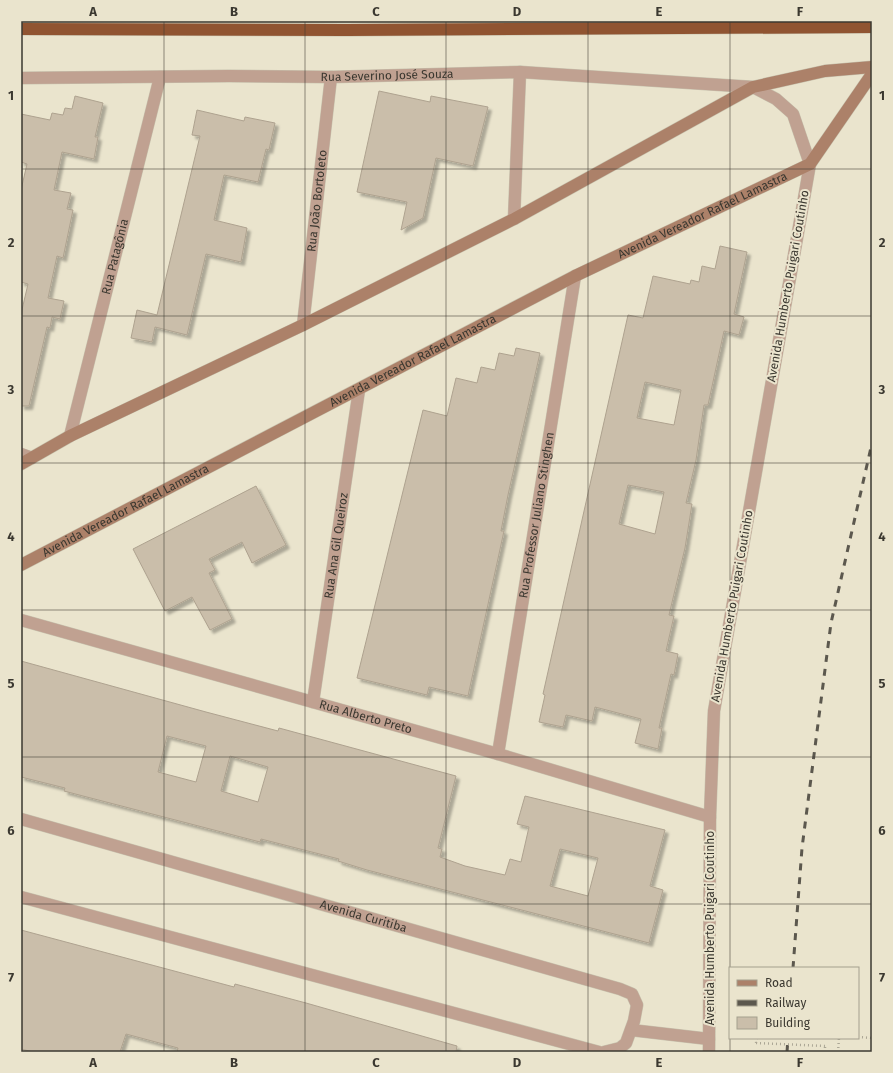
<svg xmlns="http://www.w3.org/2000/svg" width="893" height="1073" font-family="'Fira Sans',sans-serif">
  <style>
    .building { fill: #cabeaa; stroke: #aea28f; fill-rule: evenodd; filter: url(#shadow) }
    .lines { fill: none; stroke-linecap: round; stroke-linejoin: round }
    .street-casing { stroke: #c7c2ae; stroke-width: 13 }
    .secondary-casing { stroke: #c7c2ae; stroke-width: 13 }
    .highway-casing { stroke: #c7c2ae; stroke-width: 13 }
    .path { stroke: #aba695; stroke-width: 2.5; stroke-dasharray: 1 3; stroke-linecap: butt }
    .street { stroke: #c0a191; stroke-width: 12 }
    .secondary { stroke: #ac8169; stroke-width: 12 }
    .highway { stroke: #905431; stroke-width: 12 }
    .rail { stroke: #5c584e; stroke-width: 3; stroke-dasharray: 7 7; stroke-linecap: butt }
    .path-bridge { stroke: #aba695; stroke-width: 2.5; stroke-dasharray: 1 3; stroke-linecap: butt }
    .grid { fill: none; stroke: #3b3830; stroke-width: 1; stroke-opacity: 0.55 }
    .labels { text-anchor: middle; stroke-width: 4; stroke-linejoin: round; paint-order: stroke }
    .street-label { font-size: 12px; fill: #3b3830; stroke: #eae4cd }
    .neatline { fill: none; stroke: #3b3830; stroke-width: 1.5 }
    .grid-label { font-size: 13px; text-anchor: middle; font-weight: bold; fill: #3b3830 }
  </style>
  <defs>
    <filter id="shadow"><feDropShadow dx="3.5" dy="3.5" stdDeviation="1" flood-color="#0004"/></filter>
  </defs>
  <rect width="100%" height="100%" fill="#eae4cd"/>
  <g class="building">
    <path d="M379,91l51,11 1,-6 57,11 -15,59 -37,-8 -13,60 -22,12 6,-28 -50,-10z"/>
    <path d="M75,96l28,7 -8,34h3l-4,22 -32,-7 -8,38 17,3 -4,16 6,1 -10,48 -6,-2 -9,42 16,3 -4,18 -8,-2 -2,11 -3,-1 -18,79h-8v-92l7,-30 -7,-2v-92l6,-26 -6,-2v-48l29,6 2,-7 11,2 2,-7 7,1z"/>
    <path d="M197,110l47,11 1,-4 30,6 -6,27 -3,-1 -8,33 -34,-7 -10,45 33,8 -6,34 -35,-8 -19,81 -32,-8 -3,15 -21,-4 6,-28 20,5 43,-179 -8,-1z"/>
    <path d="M720,246l27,6 -13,62 10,3 -5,18 -15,-4 -16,74h-4l-8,55 -10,43 6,1 -7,44 -16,67 5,1 -8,35 12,3 -4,21 -3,-1 -12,54h3l-4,21 -23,-6 6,-24 -46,-12 -3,14 -26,-6 -3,12 -24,-5 6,-27 -2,-1 85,-379 15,3 10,-42 37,8 1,-4 8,2 3,-16 13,3zM645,382l36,8 -7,35 -37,-7zM628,485l36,7 -9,42 -36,-10z"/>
    <path d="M516,348l24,5 -32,142 -7,36h3l-36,165 -39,-9 -2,8 -70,-17 66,-268 24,6 9,-38 21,5 4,-16 14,3 4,-17 15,3z"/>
    <path d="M256,486l30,59 -34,18 -10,-21 -33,17 6,11 -6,3 23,46 -22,11 -18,-33 -27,14 -32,-62z"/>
    <path d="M21,661l185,51 72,19 1,-3 177,48 -18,72 4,1 -2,8 25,9 40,9 5,-16 11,3 8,-35 -12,-3 8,-28 140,34 -15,56 13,4 -14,53 -282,-73 -29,-9 1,-2 -78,-20 -1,3 -177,-46 -19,-5 1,-3 -44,-11zM167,736l39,10 -10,36 -38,-10zM230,756l38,11 -10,35 -37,-11zM560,849l38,9 -10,38 -38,-10z"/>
    <path d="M21,930l213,57 1,-3 71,19 151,43 -1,6h-279l1,-4 -52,-14 -6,18h-87l-12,-3z"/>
  </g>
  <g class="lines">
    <defs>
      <g id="street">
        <path id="s1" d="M21,78l208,-2 102,1 189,-5 233,15 23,12 17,15 17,50 -96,547 -4,106 -1,235"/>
        <path d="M514,219l6,-147"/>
        <path id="s2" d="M303,325l28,-248"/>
        <path id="s3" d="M70,436l90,-359"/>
        <path d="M21,454l11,4"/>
        <path id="s4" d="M21,620l477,134 212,63"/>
        <path id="s5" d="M313,702l46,-312"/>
        <path id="s6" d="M498,754l77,-478"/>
        <path id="s7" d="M21,819l599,170 12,5 5,11 -3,16 -8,22 -6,5 -16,4"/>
        <path d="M21,897l578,155"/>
        <path d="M631,1030l78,9"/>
      </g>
      <g id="secondary">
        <path d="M21,464l49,-28 233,-111 211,-106 239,-132 72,-16 47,-4"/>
        <path id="s8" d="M21,565l554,-289 235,-112 62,-90"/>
      </g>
      <path id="highway" d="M21,29l326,1 525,-3"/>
    </defs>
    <use href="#street" class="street-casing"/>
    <use href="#secondary" class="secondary-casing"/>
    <use href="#highway" class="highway-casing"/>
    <g class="path">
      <path d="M858,1037l14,1"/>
      <path d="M756,1043l1,-5"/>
      <path d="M825,1052v-6"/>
      <path d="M838,1052l1,-14"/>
    </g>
    <use href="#street" class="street"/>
    <use href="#secondary" class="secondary"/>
    <use href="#highway" class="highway"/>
    <g class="rail">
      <path d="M793,968l9,-120 29,-225 41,-180"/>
      <path d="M787,1052l1,-14"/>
    </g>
    <path class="path-bridge" d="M756,1043l69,3"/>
  </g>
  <path class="grid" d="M164,21v1031M305,21v1031M446,21v1031M588,21v1031M730,21v1031M21,169h851M21,316h851M21,463h851M21,610h851M21,757h851M21,904h851"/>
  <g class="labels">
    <g class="street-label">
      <text dy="4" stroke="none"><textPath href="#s1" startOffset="366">Rua Severino José Souza</textPath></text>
      <text dy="4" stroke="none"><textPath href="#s2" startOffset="125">Rua João Bortoleto</textPath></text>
      <text dy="4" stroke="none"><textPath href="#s8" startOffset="766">Avenida Vereador Rafael Lamastra</textPath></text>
      <text dy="4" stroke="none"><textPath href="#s3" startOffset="185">Rua Patagônia</textPath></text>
      <text transform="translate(788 286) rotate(-80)" y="4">Avenida Humberto Puigari Coutinho</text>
      <text dy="4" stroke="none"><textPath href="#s8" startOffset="442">Avenida Vereador Rafael Lamastra</textPath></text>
      <text dy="4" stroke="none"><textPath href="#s8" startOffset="118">Avenida Vereador Rafael Lamastra</textPath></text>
      <text dy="4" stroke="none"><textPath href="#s6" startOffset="242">Rua Professor Juliano Stinghen</textPath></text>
      <text dy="4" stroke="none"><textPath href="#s5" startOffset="158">Rua Ana Gil Queiroz</textPath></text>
      <text transform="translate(732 606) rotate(-80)" y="4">Avenida Humberto Puigari Coutinho</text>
      <text dy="4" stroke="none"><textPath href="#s4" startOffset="358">Rua Alberto Preto</textPath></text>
      <text dy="4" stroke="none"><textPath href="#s7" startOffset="356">Avenida Curitiba</textPath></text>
      <text transform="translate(710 928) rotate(-90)" y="4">Avenida Humberto Puigari Coutinho</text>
    </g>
  </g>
  <rect width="893" height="1073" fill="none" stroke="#eae4cd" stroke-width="44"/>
  <rect x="729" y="967" width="130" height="72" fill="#eae4cd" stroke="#a49f8e"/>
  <rect x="737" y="980" width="20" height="6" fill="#ac8169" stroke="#a49f8e"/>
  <text x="765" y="987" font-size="12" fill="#3b3830">Road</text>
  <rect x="737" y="1000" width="20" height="6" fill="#5c584e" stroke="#a49f8e"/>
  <text x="765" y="1007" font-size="12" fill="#3b3830">Railway</text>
  <rect x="737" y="1017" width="20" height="12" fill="#cabeaa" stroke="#a49f8e"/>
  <text x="765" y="1027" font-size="12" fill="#3b3830">Building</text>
  <rect x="22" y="22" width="849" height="1029" class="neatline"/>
  <g class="grid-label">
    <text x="93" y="16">A</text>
    <text x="234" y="16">B</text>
    <text x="376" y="16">C</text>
    <text x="517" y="16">D</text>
    <text x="659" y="16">E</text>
    <text x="800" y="16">F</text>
    <text x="11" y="100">1</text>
    <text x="882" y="100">1</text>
    <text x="11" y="247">2</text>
    <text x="882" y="247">2</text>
    <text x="11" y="394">3</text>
    <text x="882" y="394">3</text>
    <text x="11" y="541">4</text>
    <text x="882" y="541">4</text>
    <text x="11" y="688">5</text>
    <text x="882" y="688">5</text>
    <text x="11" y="835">6</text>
    <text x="882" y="835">6</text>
    <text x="11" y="982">7</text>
    <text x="882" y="982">7</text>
    <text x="93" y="1067">A</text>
    <text x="234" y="1067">B</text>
    <text x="376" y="1067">C</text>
    <text x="517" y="1067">D</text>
    <text x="659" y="1067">E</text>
    <text x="800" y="1067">F</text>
  </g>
</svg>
